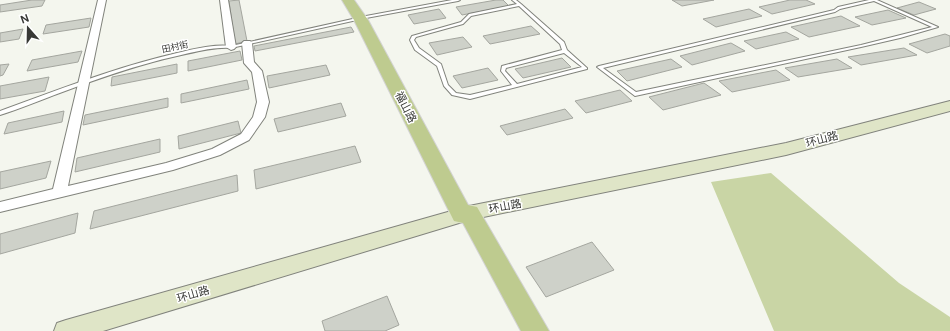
<svg xmlns="http://www.w3.org/2000/svg" width="950" height="331" font-family="'DM Sans','Noto Sans SC',sans-serif">
  <style>
    .green { fill: #c9d5a5 }
    .building { fill: #ced1c9; stroke: #a4a69f }
    .lines { fill: none; stroke-linecap: round; stroke-linejoin: round }
    .lane-casing { stroke: #81837c; stroke-width: 2 }
    .street-casing { stroke: #81837c; stroke-width: 2 }
    .secondary-casing { stroke: #81837c; stroke-width: 2 }
    .primary-casing { stroke: #d3d3d3; stroke-width: 2 }
    .lane { fill: #fff; fill-rule: evenodd }
    .street { fill: #fff; fill-rule: evenodd }
    .secondary { fill: #dfe5c7; fill-rule: evenodd }
    .primary { fill: #becb8f; fill-rule: evenodd }
    .labels { text-anchor: middle; stroke-width: 3; stroke-linejoin: round; paint-order: stroke }
    .far-street-label { font-size: 9px; fill: #373835; stroke: #fff }
    .street-label { font-size: 11px; fill: #373835; stroke: #fff }
  </style>
  <rect width="100%" height="100%" fill="#f4f6ee"/>
  <path class="green" d="M771,173l128,110 51,34v14h-176l-63,-149z"/>
  <g class="building">
    <path d="M32,0h13l-3,6 -42,6v-7z"/>
    <path d="M239,0l8,41 -12,3 -6,-43z"/>
    <path d="M496,0h7l6,6 -47,9 -6,-8z"/>
    <path d="M672,0h42l-32,6z"/>
    <path d="M790,0h16l9,4 -43,10 -13,-7z"/>
    <path d="M919,2l17,7 -22,6 -17,-7z"/>
    <path d="M439,9l7,9 -32,6 -6,-9z"/>
    <path d="M749,9l13,7 -46,11 -13,-8z"/>
    <path d="M888,10l18,8 -34,7 -17,-8z"/>
    <path d="M841,16l19,10 -51,11 -18,-10z"/>
    <path d="M91,18l-2,9 -46,7 3,-9z"/>
    <path d="M531,26l9,8 -50,10 -7,-8z"/>
    <path d="M351,27l3,5 -99,19 -1,-5z"/>
    <path d="M23,29l-4,10 -19,3v-9z"/>
    <path d="M786,32l13,7 -43,10 -12,-8z"/>
    <path d="M945,34l5,2v10l-23,7 -18,-9z"/>
    <path d="M463,37l9,10 -35,8 -8,-12z"/>
    <path d="M731,43l14,8 -53,14 -12,-9z"/>
    <path d="M904,48l13,7 -56,10 -13,-8z"/>
    <path d="M82,51l-4,11 -51,9 5,-11z"/>
    <path d="M240,51l2,9 -54,11v-10z"/>
    <path d="M562,58l9,9 -48,11 -8,-9z"/>
    <path d="M671,59l11,8 -55,14 -10,-10z"/>
    <path d="M837,59l15,9 -54,9 -13,-9z"/>
    <path d="M9,64l-6,11 -3,1v-11z"/>
    <path d="M177,64v9l-66,13 1,-9z"/>
    <path d="M326,65l4,10 -61,13 -2,-12z"/>
    <path d="M488,68l10,12 -36,8 -9,-12z"/>
    <path d="M776,70l14,10 -58,12 -13,-11z"/>
    <path d="M49,77l-4,14 -45,8v-13z"/>
    <path d="M247,80l2,9 -68,14v-9z"/>
    <path d="M704,83l17,12 -58,15 -14,-13z"/>
    <path d="M620,90l12,11 -46,12 -11,-12z"/>
    <path d="M168,98v9l-85,18 2,-10z"/>
    <path d="M341,103l5,13 -68,16 -4,-13z"/>
    <path d="M565,109l8,9 -66,17 -7,-9z"/>
    <path d="M64,111l-2,11 -58,12 4,-11z"/>
    <path d="M238,121l3,12 -62,16 -1,-13z"/>
    <path d="M160,139v13l-85,20 2,-14z"/>
    <path d="M355,146l6,16 -105,27 -2,-19z"/>
    <path d="M51,161l-5,17 -46,11v-17z"/>
    <path d="M237,175l1,16 -148,38 4,-18z"/>
    <path d="M78,213l-3,20 -75,21v-20z"/>
    <path d="M592,242l22,28 -68,27 -20,-30z"/>
    <path d="M387,296l12,29 -14,6h-60l-3,-10z"/>
  </g>
  <g class="lines">
    <defs>
      <g id="lane">
        <path d="M452,0h8l-2,1 -92,17 -135,30c-18,-1 -36,4 -54,8 -41,9 -80,23 -120,38 -19,7 -38,15 -57,21v-4c58,-21 116,-44 177,-58 18,-4 36,-9 54,-7l135,-30z"/>
        <path d="M512,0h4l5,4 43,38 3,8 20,18v1l-117,30 -18,-4 -8,-9 -7,-20 -22,-16 -5,-10 2,-4 49,-14 8,-8 48,-10zM519,6l41,38 2,6 -60,16 -1,5 11,14 -42,10 -14,-2 -8,-8 -7,-21 -22,-16 -5,-8 2,-3 47,-13 8,-8zM564,53l18,14 -65,17 -12,-13 1,-3z"/>
        <path d="M869,0h8l61,27 -38,11 -39,9 -226,49 -38,-29 2,-1 235,-56 4,-3zM874,1l58,26 -71,18 -225,47 -33,-24 232,-56 5,-3z"/>
      </g>
      <g id="street">
        <path d="M98,0h8l-38,186 98,-23 46,-14 29,-15 12,-17 4,-15 -5,-30 -8,-9 -2,-20 2,-2h6l2,2 2,19 8,9 7,31 -4,15 -16,23 -29,15 -47,15 -173,42v-10l53,-13z"/>
        <path d="M220,0h8l8,47 -2,2 -3,1 -5,-3z"/>
      </g>
      <path id="secondary" d="M950,101v10l-164,44 -317,65 -366,111h-49l3,-8 9,-3 403,-114 317,-63z"/>
      <path id="primary" d="M342,0h12l14,20 100,185 9,2 72,124h-28l-58,-108 -9,-2 -3,-6 -97,-195z"/>
    </defs>
    <use href="#lane" class="lane-casing"/>
    <use href="#street" class="street-casing"/>
    <use href="#secondary" class="secondary-casing"/>
    <use href="#primary" class="primary-casing"/>
    <use href="#lane" class="lane"/>
    <use href="#street" class="street"/>
    <use href="#secondary" class="secondary"/>
    <use href="#primary" class="primary"/>
  </g>
  <g class="labels">
    <g class="far-street-label">
      <text transform="translate(175 47) rotate(-12)" y="3">田村街</text>
    </g>
    <g class="street-label">
      <text transform="translate(406 107) rotate(63)" y="4">福山路</text>
      <text transform="translate(822 139) rotate(-15)" y="4">环山路</text>
      <text transform="translate(505 206) rotate(-11)" y="4">环山路</text>
      <text transform="translate(193 294) rotate(-16)" y="4">环山路</text>
    </g>
  </g>
  <g transform="translate(28 28) rotate(340)" stroke="#ffffff" stroke-width="3" paint-order="stroke">
  <path d="M0-3L7 15L0 10L-7 15Z" fill="#373835"/>
  <text y="-6" font-size="11" font-weight="bold" text-anchor="middle" fill="#373835">N</text>
  </g>
</svg>
